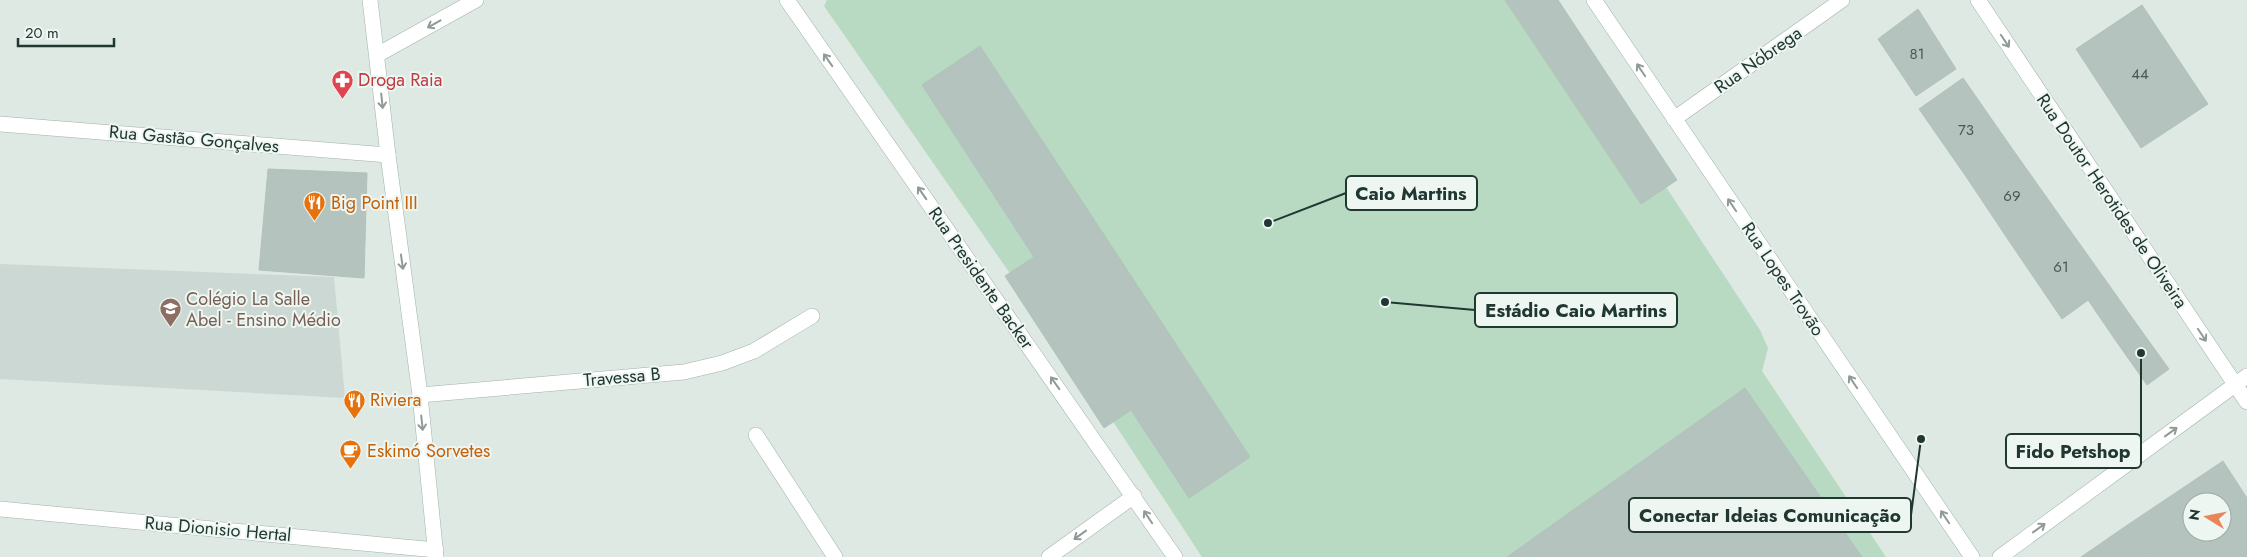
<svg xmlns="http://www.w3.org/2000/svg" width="2247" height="557" font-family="Jost,sans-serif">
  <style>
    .built { fill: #ccd8d3 }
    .green { fill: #b8d9c2 }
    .building { fill: #b4c3be; stroke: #b1c2bc; fill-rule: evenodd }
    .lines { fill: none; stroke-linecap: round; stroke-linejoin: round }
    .minor-casing { stroke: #a2b0ab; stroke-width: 16 }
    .tertiary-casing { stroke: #a2b0ab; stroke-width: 16 }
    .secondary-casing { stroke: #9eb4ad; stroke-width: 16 }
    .minor { stroke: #fff; stroke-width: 15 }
    .tertiary { stroke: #fff; stroke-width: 15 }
    .secondary { stroke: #fff; stroke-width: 15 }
    .oneway { stroke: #909b98 }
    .labels { text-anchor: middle; stroke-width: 4; stroke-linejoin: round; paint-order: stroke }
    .number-label { font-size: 15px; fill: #465a55 }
    .street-label { font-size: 18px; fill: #213732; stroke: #eef6f2 }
    .health-label { font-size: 18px; fill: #be3a42; stroke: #eef6f2; text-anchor: start }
    .food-label { font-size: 18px; fill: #c56008; stroke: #eef6f2; text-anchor: start }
    .education-label { font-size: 18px; fill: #785e54; stroke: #eef6f2; text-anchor: start }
    .leader { fill: none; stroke: #213732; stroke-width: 2 }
    .callout-dot { fill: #213732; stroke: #eef6f2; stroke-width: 2 }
    .callout { fill: #eef6f2; stroke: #213732; stroke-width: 2 }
    .callout-label { font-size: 19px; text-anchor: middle; font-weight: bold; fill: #213732 }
  </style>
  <rect width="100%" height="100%" fill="#dee9e4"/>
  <path class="built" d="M0,264l334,13 11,121 -345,-19z"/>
  <path class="green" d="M827,0h731l108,187 94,143 8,18 -6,23 124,186h-684l-90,-137 -288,-414z"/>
  <g class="building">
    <path d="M1505,0h53l119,180 -36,24z"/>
    <path d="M2142,5l66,99 -67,44 -65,-99z"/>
    <path d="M1918,9l38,60 -40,27 -38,-57z"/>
    <path d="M980,46l270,411 -61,41 -58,-88 -27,18 -99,-152 29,-19 -112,-172z"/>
    <path d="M1963,78l48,69 -44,31 -48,-69z"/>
    <path d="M2011,147l46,65 -46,32 -44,-66z"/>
    <path d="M268,169l99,4 -3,105 -105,-8z"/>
    <path d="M2057,212l52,73 -47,34 -51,-75z"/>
    <path d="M2109,285l29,41 -22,15 -28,-41z"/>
    <path d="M2138,326l31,43 -22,16 -31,-44z"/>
    <path d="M1745,388l117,169h-355z"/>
    <path d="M2223,461l24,37v59h-100l-21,-31zM2192,502h30v30h-30z"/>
    <path d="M2126,526l21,31h-43l-7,-11z"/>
    <path d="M2097,546l7,11h-23z"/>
  </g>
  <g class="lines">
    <defs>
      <g id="minor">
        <path d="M1978,0l269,402"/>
        <path d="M1674,119l168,-119"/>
        <path d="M0,124l388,31"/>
        <path d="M420,395l264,-23 38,-9 32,-12 58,-35"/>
        <path d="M756,435l79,122"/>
        <path d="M0,509l436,41"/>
        <path d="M1049,557l85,-61"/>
      </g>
      <g id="tertiary">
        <path d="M787,0l388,557"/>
        <path d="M377,55l99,-55"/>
        <path d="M2000,557l247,-181"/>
      </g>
      <g id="secondary">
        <path d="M370,0l18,155 32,240 16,162"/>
        <path d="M1594,0l378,557"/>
      </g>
    </defs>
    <use href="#minor" class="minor-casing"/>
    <use href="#tertiary" class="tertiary-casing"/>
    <use href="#secondary" class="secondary-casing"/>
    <use href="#minor" class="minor"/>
    <use href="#tertiary" class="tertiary"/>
    <use href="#secondary" class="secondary"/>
  </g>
  <defs><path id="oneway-shaft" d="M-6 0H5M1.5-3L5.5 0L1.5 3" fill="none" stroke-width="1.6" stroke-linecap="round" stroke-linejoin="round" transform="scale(1.25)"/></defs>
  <g class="oneway">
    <use href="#oneway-shaft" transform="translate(434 24) rotate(151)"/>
    <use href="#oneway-shaft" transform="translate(2005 41) rotate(56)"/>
    <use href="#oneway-shaft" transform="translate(828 60) rotate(-125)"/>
    <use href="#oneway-shaft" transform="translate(1641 70) rotate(-124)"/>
    <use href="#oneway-shaft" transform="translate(382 101) rotate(84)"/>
    <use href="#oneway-shaft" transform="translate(922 193) rotate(-125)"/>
    <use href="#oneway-shaft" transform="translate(1732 205) rotate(-124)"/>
    <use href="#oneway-shaft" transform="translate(402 262) rotate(82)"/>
    <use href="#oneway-shaft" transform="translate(2202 335) rotate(56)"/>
    <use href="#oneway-shaft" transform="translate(1853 382) rotate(-124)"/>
    <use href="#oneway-shaft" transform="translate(1055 383) rotate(-125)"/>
    <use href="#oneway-shaft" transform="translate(422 423) rotate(84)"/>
    <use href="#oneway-shaft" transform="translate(2171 432) rotate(-36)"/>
    <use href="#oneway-shaft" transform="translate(1148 517) rotate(-124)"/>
    <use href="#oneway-shaft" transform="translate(1945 517) rotate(-124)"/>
    <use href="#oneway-shaft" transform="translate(2039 528) rotate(-36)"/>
    <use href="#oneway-shaft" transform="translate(1080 535) rotate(144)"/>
  </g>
  <defs>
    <symbol id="pharmacy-pin" viewBox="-11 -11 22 30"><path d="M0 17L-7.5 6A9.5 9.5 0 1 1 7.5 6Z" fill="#e0444e" stroke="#eef6f2"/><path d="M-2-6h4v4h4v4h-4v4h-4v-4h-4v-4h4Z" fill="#fff"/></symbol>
    <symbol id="restaurant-pin" viewBox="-11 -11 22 30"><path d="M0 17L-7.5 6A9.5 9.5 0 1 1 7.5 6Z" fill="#e8710a" stroke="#eef6f2"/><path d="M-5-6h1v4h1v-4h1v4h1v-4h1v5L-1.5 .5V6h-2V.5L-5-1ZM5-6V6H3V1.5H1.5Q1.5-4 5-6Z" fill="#fff"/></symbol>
    <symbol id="school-pin" viewBox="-11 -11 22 30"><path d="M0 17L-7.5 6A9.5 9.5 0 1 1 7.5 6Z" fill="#8d6e63" stroke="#eef6f2"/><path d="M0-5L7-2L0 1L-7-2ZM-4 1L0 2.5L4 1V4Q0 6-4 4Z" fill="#fff"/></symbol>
    <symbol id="cafe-pin" viewBox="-11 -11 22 30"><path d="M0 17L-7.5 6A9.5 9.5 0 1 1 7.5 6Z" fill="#e8710a" stroke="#eef6f2"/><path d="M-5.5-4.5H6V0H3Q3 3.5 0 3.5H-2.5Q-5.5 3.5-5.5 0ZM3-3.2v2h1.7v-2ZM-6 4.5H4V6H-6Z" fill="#fff"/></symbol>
  </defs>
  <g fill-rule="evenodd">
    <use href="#pharmacy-pin" x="330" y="68" width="25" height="34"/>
    <use href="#restaurant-pin" x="302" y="190" width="25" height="34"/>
    <use href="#school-pin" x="158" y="296" width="25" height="34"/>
    <use href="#restaurant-pin" x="342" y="388" width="25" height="34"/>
    <use href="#cafe-pin" x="338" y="438" width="25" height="34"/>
  </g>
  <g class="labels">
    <g class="number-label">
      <text x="1917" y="59">81</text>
      <text x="2140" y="79">44</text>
      <text x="1966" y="135">73</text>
      <text x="2012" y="201">69</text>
      <text x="2061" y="272">61</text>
    </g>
    <g class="street-label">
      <text transform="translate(1758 60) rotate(-35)" y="6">Rua Nóbrega</text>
      <text transform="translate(194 139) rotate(5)" y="6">Rua Gastão Gonçalves</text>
      <text transform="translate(2112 201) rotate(56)" y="6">Rua Doutor Herotides de Oliveira</text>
      <text transform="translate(981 278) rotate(55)" y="6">Rua Presidente Backer</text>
      <text transform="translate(1783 279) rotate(56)" y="6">Rua Lopes Trovão</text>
      <text transform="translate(622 377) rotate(-5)" y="6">Travessa B</text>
      <text transform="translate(218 529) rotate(5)" y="6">Rua Dionisio Hertal</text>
    </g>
    <g class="health-label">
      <text x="358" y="86">Droga Raia</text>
    </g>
    <g class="food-label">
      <text x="331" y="209">Big Point III</text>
      <text x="370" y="406">Riviera</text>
      <text x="367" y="457">Eskimó Sorvetes</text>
    </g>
    <g class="education-label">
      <text x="186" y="305">Colégio La Salle<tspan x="186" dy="21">Abel - Ensino Médio</tspan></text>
    </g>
  </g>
  <path class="leader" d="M1268 223L1346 193M1385 302L1475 310M2141 353L2141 451M1921 439L1911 515"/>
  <g class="callout-dot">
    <circle cx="1268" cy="223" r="5"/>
    <circle cx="1385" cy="302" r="5"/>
    <circle cx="2141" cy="353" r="5"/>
    <circle cx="1921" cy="439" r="5"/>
  </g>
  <g class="callout">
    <rect x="1346" y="176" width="131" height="34" rx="5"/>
    <rect x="1475" y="293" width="202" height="34" rx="5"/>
    <rect x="2006" y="434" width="135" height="34" rx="5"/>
    <rect x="1629" y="498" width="282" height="34" rx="5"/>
  </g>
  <g class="callout-label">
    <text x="1411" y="200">Caio Martins</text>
    <text x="1576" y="317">Estádio Caio Martins</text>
    <text x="2073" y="458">Fido Petshop</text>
    <text x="1770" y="522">Conectar Ideias Comunicação</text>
  </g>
  <g transform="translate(2207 517) rotate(280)"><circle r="24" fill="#eef6f2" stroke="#9caaa5"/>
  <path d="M0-4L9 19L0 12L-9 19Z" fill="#e9855b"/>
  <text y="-8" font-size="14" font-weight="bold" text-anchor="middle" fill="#213732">N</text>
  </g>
  <path d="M18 38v8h96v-8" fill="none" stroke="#213732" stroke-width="2.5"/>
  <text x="25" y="38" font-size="15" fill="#213732" stroke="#eef6f2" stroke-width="4" paint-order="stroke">20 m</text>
</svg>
